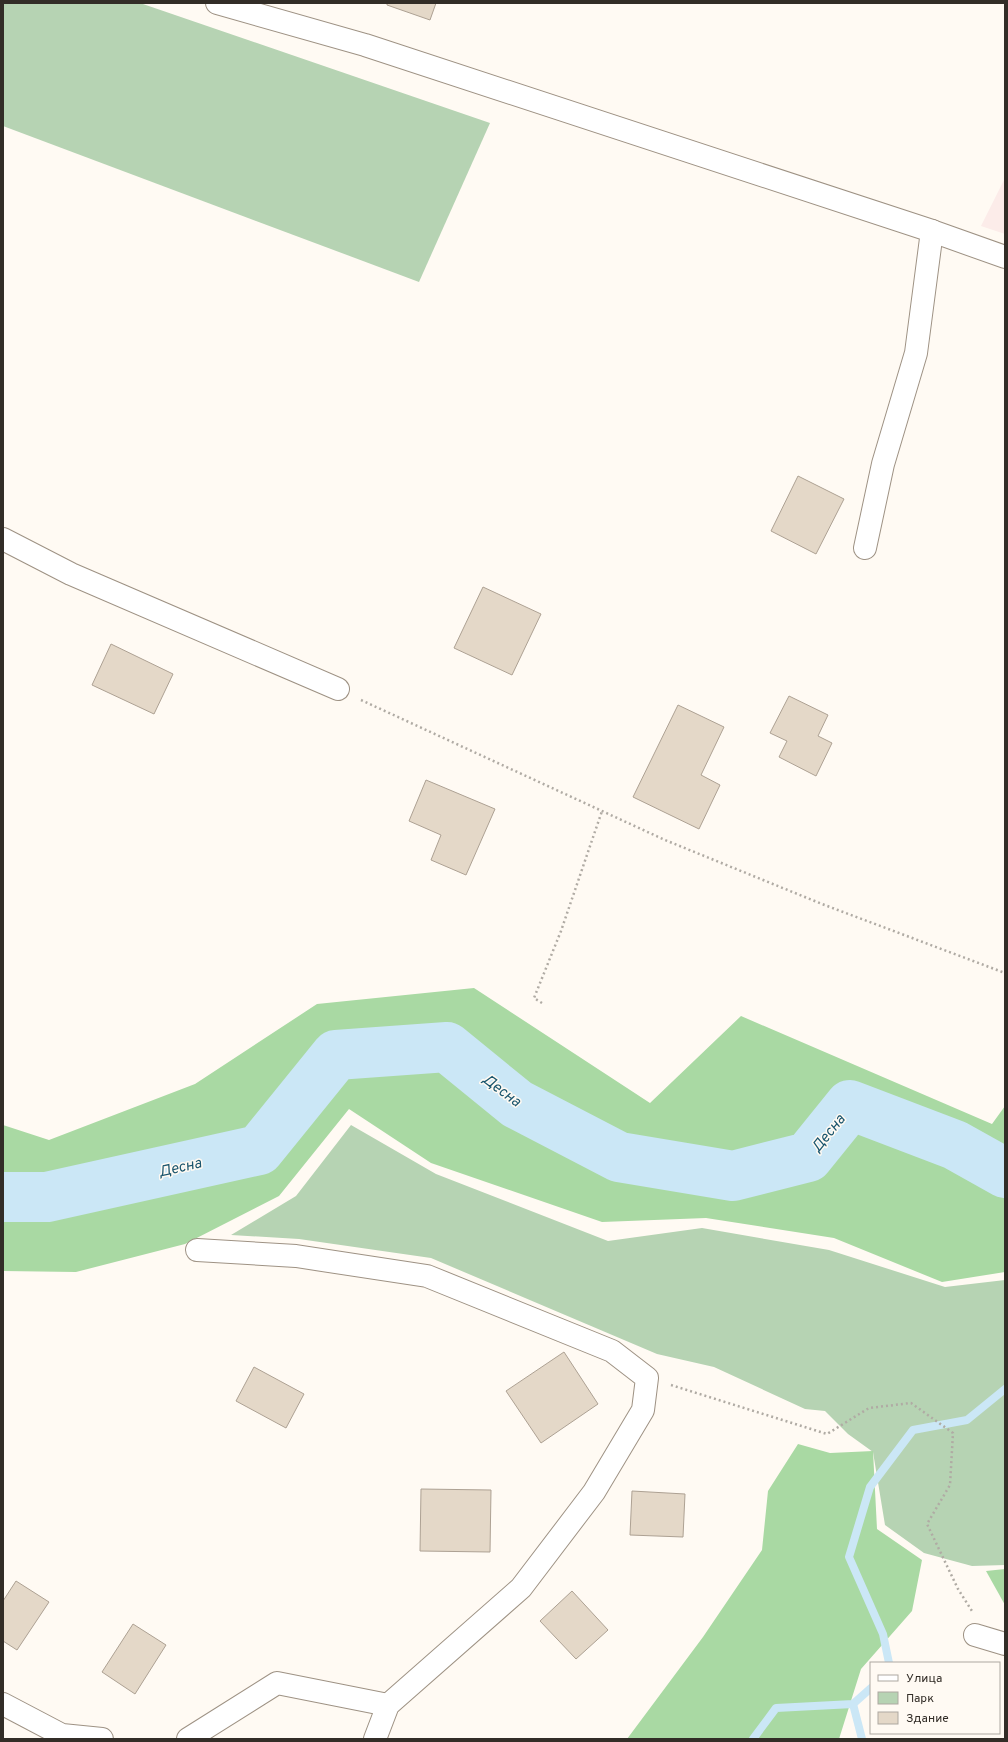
<svg xmlns="http://www.w3.org/2000/svg" width="1008" height="1742" font-family="Overpass,sans-serif">
  <style>
    .industrial { fill: #fcece9 }
    .green { fill: #b6d3b3 }
    .forest { fill: #a9d9a3 }
    .lines { fill: none; stroke-linecap: round; stroke-linejoin: round }
    .stream { stroke: #cbe7f6; stroke-width: 8 }
    .river { stroke: #cbe7f6; stroke-width: 50 }
    .building { fill: #e4d8c8; stroke: #ada193 }
    .minor-casing { stroke: #9e9284; stroke-width: 24 }
    .path { stroke: #b0aba4; stroke-width: 2.5; stroke-dasharray: 2 3; stroke-linecap: butt }
    .minor { stroke: #fff; stroke-width: 22 }
    .labels { text-anchor: middle; stroke-width: 3; stroke-linejoin: round; paint-order: stroke }
    .water-label { font-size: 15px; font-style: italic; fill: #1b566e; stroke: #fffaf3 }
  </style>
  <rect width="100%" height="100%" fill="#fffaf3"/>
  <path class="industrial" d="M1005,178v56l-24,-8z"/>
  <g class="green">
    <path d="M3,3h137l350,120 -71,159 -416,-156z"/>
    <path d="M351,1125l85,49 172,67 94,-13 127,22 116,37 60,-7v285l-33,1 -48,-13 -39,-28 -12,-73 -25,-18 -23,-23 -20,-2 -91,-42 -57,-13 -226,-96 -132,-19 -68,-4 65,-39z"/>
  </g>
  <g class="forest">
    <path d="M474,988l176,115 91,-87 251,108 13,-18v166l-63,10 -108,-44 -128,-20 -104,4 -171,-59 -82,-54 -70,87 -94,48 -109,28 -73,-1v-146l46,15 146,-56 122,-80z"/>
    <path d="M798,1444l32,9 43,-2 4,78 45,31 -10,51 -51,58 -22,70h-212l76,-102 59,-87 6,-59z"/>
    <path d="M1005,1569v36l-19,-34z"/>
  </g>
  <g class="lines">
    <g class="stream">
      <path d="M889,1663l-6,-29 -34,-77 21,-70 43,-57 54,-10 38,-31"/>
      <path d="M853,1704l9,35"/>
      <path d="M753,1739l23,-31 77,-4 18,-16"/>
    </g>
    <path class="river" d="M3,1197h44l212,-47 77,-95 111,-8 70,57 102,53 114,19 75,-19 42,-52 105,40 50,28"/>
  </g>
  <g class="building">
    <path d="M387,3h49l-6,17 -43,-15z"/>
    <path d="M798,476l46,23 -28,55 -45,-23z"/>
    <path d="M483,587l58,27 -29,61 -58,-27z"/>
    <path d="M111,644l62,30 -19,40 -62,-29z"/>
    <path d="M789,696l39,19 -10,21 14,7 -16,33 -37,-19 8,-16 -17,-8z"/>
    <path d="M678,705l46,22 -23,48 19,10 -21,44 -66,-32z"/>
    <path d="M426,780l69,29 -29,66 -35,-15 10,-25 -32,-14z"/>
    <path d="M564,1352l34,52 -57,39 -35,-52z"/>
    <path d="M254,1367l50,27 -18,34 -50,-27z"/>
    <path d="M421,1489l70,1 -1,62 -70,-1z"/>
    <path d="M632,1491l53,3 -2,43 -53,-2z"/>
    <path d="M16,1581l33,21 -32,48 -14,-9v-40z"/>
    <path d="M572,1591l36,39 -32,29 -36,-38z"/>
    <path d="M133,1624l33,21 -31,49 -33,-22z"/>
  </g>
  <g class="lines">
    <defs>
      <g id="minor">
        <path d="M217,3l148,42 567,186 73,26"/>
        <path d="M3,539l68,35 267,115"/>
        <path d="M865,548l18,-84 33,-111 16,-122"/>
        <path d="M197,1250l99,6 131,20 185,75 35,27 -4,32 -49,82 -73,96 -133,117 -13,34"/>
        <path d="M975,1635l30,9"/>
        <path d="M3,1704l59,31 40,4"/>
        <path d="M188,1739l89,-56 111,22"/>
      </g>
    </defs>
    <use href="#minor" class="minor-casing"/>
    <g class="path">
      <path d="M361,700l304,140 157,64 183,69"/>
      <path d="M542,1003l-8,-5 27,-67 41,-120"/>
      <path d="M671,1385l156,49 42,-26 42,-5 42,30 -3,52 -23,39 31,65 14,22"/>
    </g>
    <use href="#minor" class="minor"/>
  </g>
  <g class="labels">
    <g class="water-label">
      <text transform="translate(502 1090) rotate(37)" y="5">Десна</text>
      <text transform="translate(828 1133) rotate(-51)" y="5">Десна</text>
      <text transform="translate(180 1167) rotate(-13)" y="5">Десна</text>
    </g>
  </g>
  <rect width="1008" height="1742" fill="none" stroke="#322d27" stroke-width="8"/>
  <rect x="870" y="1662" width="130" height="72" fill="#fffaf3" stroke="#ada8a1"/>
  <rect x="878" y="1675" width="20" height="6" fill="#ffffff" stroke="#ada8a1"/>
  <text x="906" y="1682" font-size="12" fill="#322d27">Улица</text>
  <rect x="878" y="1692" width="20" height="12" fill="#b6d3b3" stroke="#ada8a1"/>
  <text x="906" y="1702" font-size="12" fill="#322d27">Парк</text>
  <rect x="878" y="1712" width="20" height="12" fill="#e4d8c8" stroke="#ada8a1"/>
  <text x="906" y="1722" font-size="12" fill="#322d27">Здание</text>
</svg>
